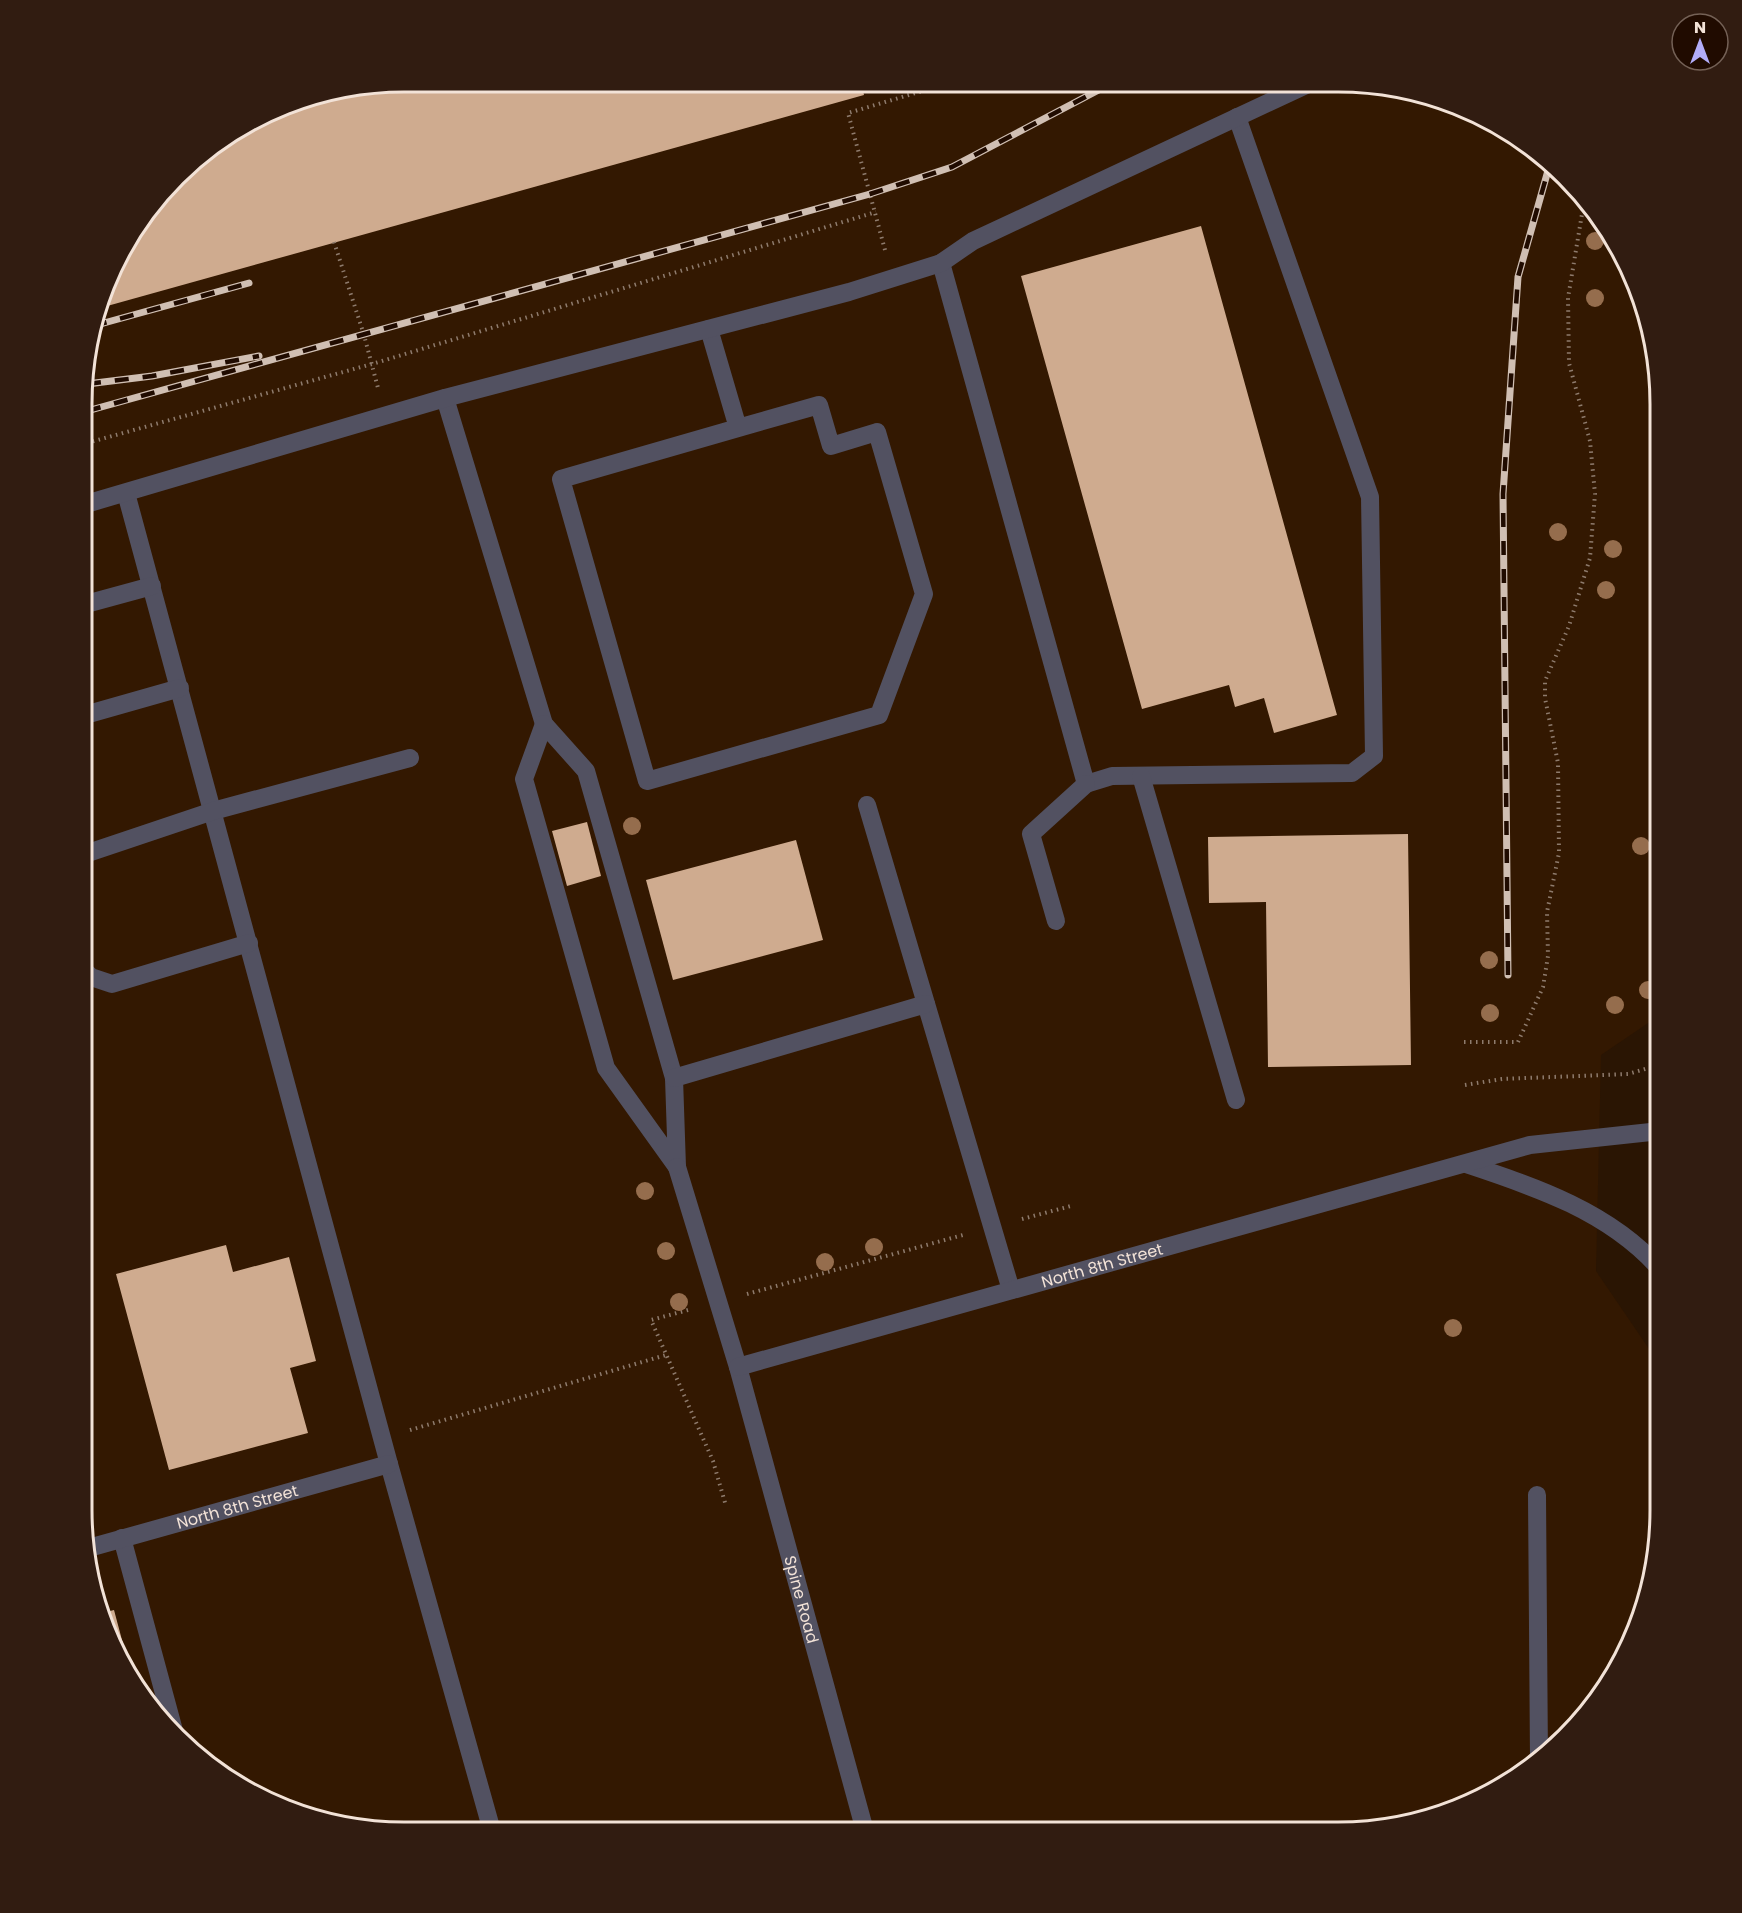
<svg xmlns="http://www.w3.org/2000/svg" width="1742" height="1913" font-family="Poppins,sans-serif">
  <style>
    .built { fill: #331801 }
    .building { fill: #cfab8f }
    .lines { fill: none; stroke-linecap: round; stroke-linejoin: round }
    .path { stroke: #8e7b6d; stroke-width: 4; stroke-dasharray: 1.5 4.5; stroke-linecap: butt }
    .lane { stroke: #525161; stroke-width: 18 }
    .rail-casing { stroke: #d0bfb3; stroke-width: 7 }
    .rail { stroke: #200b00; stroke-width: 4.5; stroke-dasharray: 14; stroke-linecap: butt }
    .tree { fill: #956d4d }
    .labels { text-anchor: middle; stroke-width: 6; stroke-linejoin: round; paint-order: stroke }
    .street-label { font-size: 16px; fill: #f2e2d7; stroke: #200b00 }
    .rim { fill: none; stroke: #f2e2d7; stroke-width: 3 }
  </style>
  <rect width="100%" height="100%" fill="#2a1503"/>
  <path class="built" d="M403,81l977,3 63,14 74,37 90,90 37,75 16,83v632l-59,40 -5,216 64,94v165l-10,63 -32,78 -51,66 -50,41 -75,37 -83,16h-976l-63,-10 -78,-32 -66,-51 -41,-50 -37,-75 -16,-83 5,-1189 37,-99 67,-81 108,-63z"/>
  <g class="building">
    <path d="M403,81l458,1 3,13 -764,213 24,-66 67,-81 108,-63z"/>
    <path d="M1201,226l136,489 -63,18 -10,-35 -29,9 -6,-22 -87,24 -121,-433z"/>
    <path d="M587,822l14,54 -34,10 -15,-55z"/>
    <path d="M1408,834l3,231 -143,2 -2,-165 -57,1 -1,-66z"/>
    <path d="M796,840l27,100 -150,40 -27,-100z"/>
    <path d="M226,1245l7,27 56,-15 27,104 -26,7 18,65 -139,37 -53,-196z"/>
    <path d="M114,1610l16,60 -4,1 -28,-57z"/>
  </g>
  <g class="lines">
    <g class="path">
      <path d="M334,242l30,93 14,53"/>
      <path d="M885,250l-37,-137 88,-26 -1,-5"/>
      <path d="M87,443l285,-79 504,-152"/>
      <path d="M1464,1042h54l25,-55 5,-31 -1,-44 12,-59 -1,-90 -13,-65v-17l24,-55 21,-68 5,-64 -5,-53 -21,-78 -1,-65 16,-96"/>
      <path d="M1465,1085l37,-6 126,-5 24,-7"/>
      <path d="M1659,1208l1,1"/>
      <path d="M1022,1219l49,-13"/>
      <path d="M747,1294l216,-59"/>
      <path d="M688,1310l-37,10 62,141 13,45"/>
      <path d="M410,1430l256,-75"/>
    </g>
    <g class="lane">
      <path d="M941,263l145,521 26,-8 240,-3 22,-17 -4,-259 -133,-380"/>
      <path d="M709,329l29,99 -177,51 86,302 232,-66 45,-121 -47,-162 -46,14 -12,-41 -81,23"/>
      <path d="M445,398l99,326"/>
      <path d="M126,493l263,971 103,367"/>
      <path d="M86,504l359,-106 404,-106 92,-29 32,-22 335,-157"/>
      <path d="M86,604l66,-18"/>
      <path d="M85,715l95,-27"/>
      <path d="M544,724l42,47 88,307 3,89 -71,-99 -82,-289z"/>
      <path d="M1141,776l95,324"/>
      <path d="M867,805l144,485"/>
      <path d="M85,854l128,-43 197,-53"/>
      <path d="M1056,921l-25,-87 55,-50"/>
      <path d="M84,970l7,7 21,7 137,-41"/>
      <path d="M674,1078l252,-74"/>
      <path d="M1466,1164c70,23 144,48 194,105"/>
      <path id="s1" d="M677,1167l61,200 127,464"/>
      <path id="s2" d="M738,1367l792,-222 130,-14"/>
      <path d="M1537,1495l2,265"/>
      <path d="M122,1538l54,200"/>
      <path id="s3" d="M85,1549l304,-85"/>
    </g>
    <defs>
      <g id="rail">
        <path d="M93,326l156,-43"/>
        <path d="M1654,351l6,318"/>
        <path d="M87,384l65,-8 107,-20"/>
        <path d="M87,411l783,-217 82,-27 160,-84"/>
        <path d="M1508,975l-5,-481 15,-217 31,-110"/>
      </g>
    </defs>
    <use href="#rail" class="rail-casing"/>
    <use href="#rail" class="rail"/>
  </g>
  <g class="tree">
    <circle cx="1595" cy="241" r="9"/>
    <circle cx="1595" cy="298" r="9"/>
    <circle cx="1558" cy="532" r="9"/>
    <circle cx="1613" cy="549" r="9"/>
    <circle cx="1606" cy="590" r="9"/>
    <circle cx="632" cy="826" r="9"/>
    <circle cx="1641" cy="846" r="9"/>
    <circle cx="1489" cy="960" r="9"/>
    <circle cx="1648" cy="990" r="9"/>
    <circle cx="1615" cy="1005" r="9"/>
    <circle cx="1490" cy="1013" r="9"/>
    <circle cx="645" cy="1191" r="9"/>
    <circle cx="874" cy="1247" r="9"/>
    <circle cx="666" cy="1251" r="9"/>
    <circle cx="825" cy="1262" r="9"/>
    <circle cx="679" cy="1302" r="9"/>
    <circle cx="1453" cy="1328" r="9"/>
  </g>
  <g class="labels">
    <g class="street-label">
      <text dy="6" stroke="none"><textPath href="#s2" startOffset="378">North 8th Street</textPath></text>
      <text dy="6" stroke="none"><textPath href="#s3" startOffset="158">North 8th Street</textPath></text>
      <text dy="6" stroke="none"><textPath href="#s1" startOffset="450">Spine Road</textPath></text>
    </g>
  </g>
  <path d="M0 0H1742V1913H0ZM404 92H1338A312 312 0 0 1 1650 404V1510A312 312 0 0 1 1338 1822H404A312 312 0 0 1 92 1510V404A312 312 0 0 1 404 92Z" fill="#311c11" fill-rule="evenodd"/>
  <path class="rim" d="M404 92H1338A312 312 0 0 1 1650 404V1510A312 312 0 0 1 1338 1822H404A312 312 0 0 1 92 1510V404A312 312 0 0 1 404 92Z"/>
  <g transform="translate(1700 42)"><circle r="28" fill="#200b00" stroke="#746156" stroke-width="1.5"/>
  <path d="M0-4.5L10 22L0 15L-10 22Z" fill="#b2adf9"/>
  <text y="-9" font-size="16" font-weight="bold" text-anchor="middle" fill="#f2e2d7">N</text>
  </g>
</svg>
